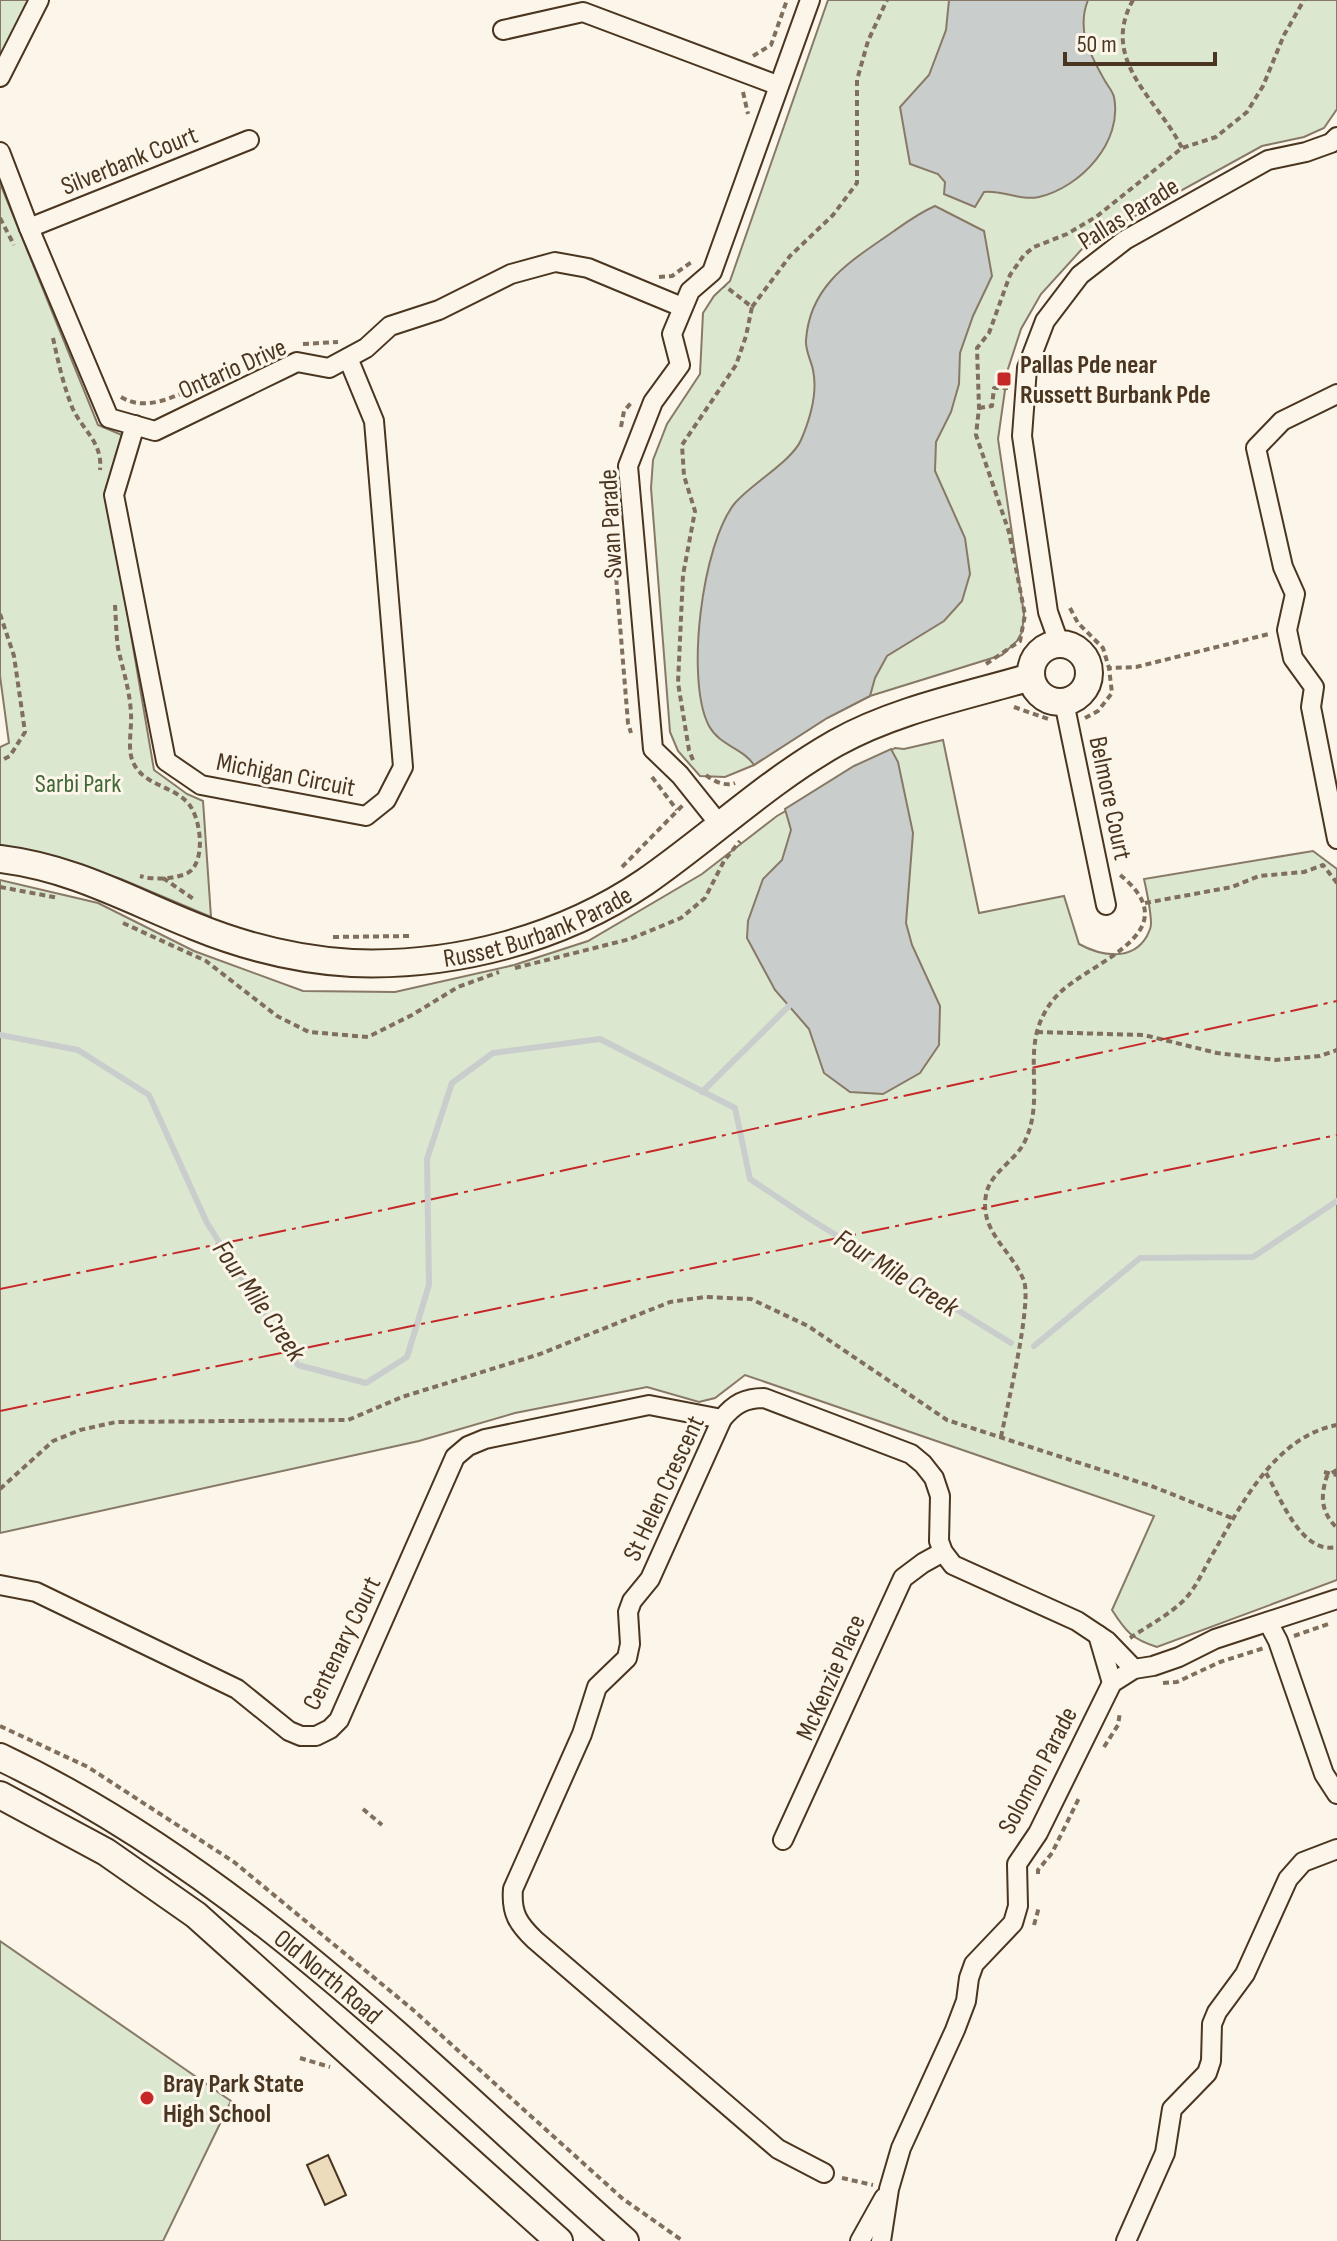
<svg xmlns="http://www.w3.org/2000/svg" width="1337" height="2241" font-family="'Sofia Sans Condensed',sans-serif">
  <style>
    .green { fill: #dce7d0; stroke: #887966; stroke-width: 2 }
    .water { fill: #c9cecd; stroke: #887966; stroke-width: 2 }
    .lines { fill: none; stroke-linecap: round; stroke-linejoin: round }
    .stream { stroke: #c9cecd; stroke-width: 6 }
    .building { fill: #ecdcbc; stroke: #4a3520; stroke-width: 2 }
    .street-casing { stroke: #4a3520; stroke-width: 22 }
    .secondary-casing { stroke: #4a3520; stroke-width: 30 }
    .path { stroke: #7f6f5c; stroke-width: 4; stroke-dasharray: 6 4; stroke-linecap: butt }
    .street { stroke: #fbf6e9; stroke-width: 18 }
    .secondary { stroke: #fbf6e9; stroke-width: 26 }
    .power { stroke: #c62828; stroke-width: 2; stroke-dasharray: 28 6 4 6; stroke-linecap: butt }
    .poi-dot { fill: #c62828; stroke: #fbf6e9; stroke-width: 3 }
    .labels { text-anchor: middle; stroke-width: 6; stroke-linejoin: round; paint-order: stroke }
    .street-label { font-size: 26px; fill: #4a3520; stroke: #fbf6e9 }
    .poi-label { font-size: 26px; font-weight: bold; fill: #4a3520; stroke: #fbf6e9; text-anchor: start }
    .park-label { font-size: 26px; fill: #436837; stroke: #fbf6e9 }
    .water-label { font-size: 28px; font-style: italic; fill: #4a3520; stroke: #fbf6e9 }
  </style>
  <rect width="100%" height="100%" fill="#fbf6e9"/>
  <g class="green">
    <path d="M0,0h33l-33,59z"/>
    <path d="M828,0h509v109l-13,19 -20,9 -42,9 -140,77 -40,26 -41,45 -20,35 -13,40 -10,70 26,175 -2,18 -5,9 -15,14 -132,41 -43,22 -73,47 -29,12 -25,-1 -22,-25 -8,-19 -19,-244 2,-28 14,-36 33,-50 3,-61 11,-17 16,-15z"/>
    <path d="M0,183l98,242 24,10 -15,59 47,276 33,24 16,7 8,116 -90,-38 -72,-23 -49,-7v-102l9,-4 -9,-67z"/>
    <path d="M943,740l36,173 85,-17 15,48c22,12 53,18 68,-8 2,-5 4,-7 4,-12 0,-14 -4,-31 -7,-45l169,-28 24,18v711l-180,67c-25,-8 -31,-15 -45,-37l42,-94 -409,-141 -30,23 -16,4 -52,-15 -132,26 -96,28 -419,92v-653l98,23 96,48 109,40 92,1 119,-27 74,-24 114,-67 75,-58 118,-68 9,1z"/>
    <path d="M0,1941l231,160 -68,140h-163z"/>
  </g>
  <g class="water">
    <path d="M949,0h139c-12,31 2,54 17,81 3,5 8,11 9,16 9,45 -33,90 -75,100 -19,4 -36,-7 -55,-5l-9,15 -31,-13 1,-12 -7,-8 -28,-10 -10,-57 29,-32 17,-45z"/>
    <path d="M935,206l49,25 8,45 -19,40 -13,37 -1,31 -8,28 -15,30 -1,29 30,67 5,36 -8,27 -18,20 -57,35 -12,22 -5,18 -43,22 -73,47c-11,-17 -34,-19 -45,-39 -24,-45 -7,-183 26,-223 16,-19 57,-42 66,-63 9,-21 17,-47 12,-70 -2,-10 -8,-20 -7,-30 4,-57 47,-80 88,-109 14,-10 25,-18 41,-25z"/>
    <path d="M891,749l7,13 15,71 -7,90 6,22 28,61 -1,39 -19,28 -37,21 -33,-2 -26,-19 -15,-44 -34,-39 -28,-52 1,-17 15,-42 19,-19 9,-30 -6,-21 69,-43z"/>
  </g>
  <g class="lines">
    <g class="stream">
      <path d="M0,1035l78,15 71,45 58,128 91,142 68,18 41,-26 22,-72 -2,-126 25,-76 41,-30 107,-14 135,69 15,71 60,40 201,124"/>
      <path d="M702,1092l87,-86"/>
      <path d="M1034,1346l106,-88 113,-1 84,-56"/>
    </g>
  </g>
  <path class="building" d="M328,2155l18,40 -21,10 -18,-40z"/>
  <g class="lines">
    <defs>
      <g id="street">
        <path d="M503,30l80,-18 194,73"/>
        <path d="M0,77l39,-77"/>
        <path d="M0,152l29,76 80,190 46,13 142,-69 32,6 37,-20 24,-22 49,-16 72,-36 44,-12 33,6 94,39"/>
        <path d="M29,228l220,-88"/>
        <path d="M1337,394l-55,27 -26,27 27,119 12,27 -8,36 6,28 21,29 -3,20 26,132"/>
        <path d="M135,425l-21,70 52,266 35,24 165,31 20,-16 17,-33 -29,-346 -26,-63"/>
        <path d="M1059,643l-11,-31 -26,-176 5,-68 18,-47 35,-46 45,-35 143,-80 38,-8 25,-9 6,-6"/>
        <path d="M1064,702l42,203"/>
        <path d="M720,825l-40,-50 -27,-26 -25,-283 25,-64 27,-37 -8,-31 18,-43 22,-19 98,-272"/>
        <path d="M0,1585l36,7 201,97 52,42 12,5h15l14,-7 9,-9 116,-263 13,-11 17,-7 164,-34 73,14"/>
        <path d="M1268,1622l10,19 46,133 13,20"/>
        <path d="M1098,1635l14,48"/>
        <path d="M783,1840l120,-262 20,-15 20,-11"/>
        <path d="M824,2173l-46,-24 -243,-209c-17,-16 -24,-27 -22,-51l69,-155 15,-47 30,-29 3,-14 -2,-32 4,-11 18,-22 72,-160c12,-15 23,-21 42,-21l147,56 12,10 11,14 6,18 -1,45 4,11 10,13 124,56 30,20 27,28"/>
        <path d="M860,2241l24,-43"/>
        <path d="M881,2241l8,-52 12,-41 54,-118 11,-29 3,-23 5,-14 39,-41 5,-17 -1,-42 21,-31 74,-150 22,-14 19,-3 26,-9 36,-18 122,-40"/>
        <path d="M1126,2241l39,-88 7,-44 35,-36 4,-12 1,-37 5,-12 28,-38 43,-95 15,-17 34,-13"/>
      </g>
      <g id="secondary">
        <circle cx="1060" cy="673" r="29"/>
        <path id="s1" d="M0,859c73,9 127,40 194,67 49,20 105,34 158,37 102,4 209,-24 293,-81 65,-45 122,-100 191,-139 59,-33 130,-47 195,-66"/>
        <path id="s2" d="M0,1757c241,114 429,310 625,484"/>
        <path d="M0,1795l106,57 90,63 363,326"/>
      </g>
    </defs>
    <use href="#street" class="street-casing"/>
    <use href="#secondary" class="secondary-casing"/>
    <g class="path">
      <path d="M1133,0c-34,61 25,99 49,148"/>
      <path d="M753,56l18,-11 16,-45"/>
      <path d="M743,92l5,22"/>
      <path d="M0,218l14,27"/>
      <path d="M659,277l13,-1 21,-15"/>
      <path d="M752,307l38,-51 43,-41 24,-32v-103l11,-39 19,-41"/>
      <path d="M53,338c5,23 10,46 19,69 10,23 31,35 28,63"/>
      <path d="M303,344l35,-2"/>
      <path d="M121,397c25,15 50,0 75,-9"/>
      <path d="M979,408l13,-2 2,-18h14"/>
      <path d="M621,427l3,-16 7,-8"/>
      <path d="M613,539l15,184 3,10"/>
      <path d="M115,605c1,14 1,29 3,43 5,22 12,43 13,66 1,15 -4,35 2,48 10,23 37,23 53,39 16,14 22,68 -3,74 -14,4 -29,5 -43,1"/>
      <path d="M1070,608l8,15 25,25 6,20 27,-1 133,-33"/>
      <path d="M0,614l14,42 11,76 -15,24 -10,5"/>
      <path d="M986,664l34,-23 5,-26 -16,-83 -33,-97 3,-27 -2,-60 12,-15 21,-58 14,-20 10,-8 33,-13 29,-17 86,-69 34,-11 31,-25 16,-26 21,-51 20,-35"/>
      <path d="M1014,707l37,13"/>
      <path d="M1085,718l13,-7 14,-18 -3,-25"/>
      <path d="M693,760l-4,-10 -11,-67 5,-108 12,-64 -11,-35 -2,-31 54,-80 10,-29 6,-29 -27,-21"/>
      <path d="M706,775c7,6 19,12 29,8"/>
      <path d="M652,777l25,33"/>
      <path d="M622,867l61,-62"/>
      <path d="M163,878l32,22"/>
      <path d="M0,887l59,11"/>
      <path d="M1145,903l87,-16 27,-11 45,-4 19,-7 14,18"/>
      <path d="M123,923l83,38 71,55 32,16 59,5 44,-22 46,-28 41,-15"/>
      <path d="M333,937l79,-1"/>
      <path d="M515,968l115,-29 51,-21 24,-20 19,-37 16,-20"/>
      <path d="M1037,1032l107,3 73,18 59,7 44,-4 17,-6"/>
      <path d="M1001,1437c6,-30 31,-132 23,-156 -12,-31 -45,-49 -38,-86 4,-23 30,-34 39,-54 18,-38 2,-76 13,-113 6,-18 16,-32 31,-43 40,-30 116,-58 50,-111"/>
      <path d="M1337,1470l-10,6c-7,21 -6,36 10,52"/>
      <path d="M1324,1472l13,3"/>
      <path d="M1266,1473c15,25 35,82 71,74"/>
      <path d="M0,1489l53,-48 27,-11 36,-8 232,-2 54,-23 138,-43 130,-52 35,-5 46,2 57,27 139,94 207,67 80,32"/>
      <path d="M1294,1636l37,-13"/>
      <path d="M1130,1638c19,-13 41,-24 56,-40 13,-15 19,-32 29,-48 28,-49 62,-114 122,-125"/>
      <path d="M1163,1683l14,-1 43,-20 44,-14"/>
      <path d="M0,1726l88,41 146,95 178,147 211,190 60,42"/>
      <path d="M1104,1747l14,-22 2,-13"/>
      <path d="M363,1809l19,16"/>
      <path d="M1038,1874v-4l14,-17 27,-55"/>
      <path d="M1034,1925l5,-18"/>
      <path d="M300,2058l30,9"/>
      <path d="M842,2178l31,7"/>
    </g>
    <use href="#street" class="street"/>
    <use href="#secondary" class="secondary"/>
    <g class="power">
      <path d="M0,1289l351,-72 986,-216"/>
      <path d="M0,1411l1337,-276"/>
    </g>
  </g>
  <g class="poi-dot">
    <rect x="996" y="371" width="16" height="16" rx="4"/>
    <circle cx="147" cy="2098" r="8"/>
  </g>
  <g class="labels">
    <g class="street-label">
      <text transform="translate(129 160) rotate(-22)" y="9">Silverbank Court</text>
      <text transform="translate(1128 213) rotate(-32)" y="9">Pallas Parade</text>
      <text transform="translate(232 368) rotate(-24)" y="9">Ontario Drive</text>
      <text transform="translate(610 524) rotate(-93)" y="9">Swan Parade</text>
      <text transform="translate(286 774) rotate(11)" y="9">Michigan Circuit</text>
      <text transform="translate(1111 798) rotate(78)" y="9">Belmore Court</text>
      <text dy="9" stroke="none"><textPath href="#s1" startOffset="560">Russet Burbank Parade</textPath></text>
      <text transform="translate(663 1488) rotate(-65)" y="9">St Helen Crescent</text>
      <text transform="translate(341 1643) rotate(-64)" y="9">Centenary Court</text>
      <text transform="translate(830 1677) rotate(-66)" y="9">McKenzie Place</text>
      <text transform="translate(1037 1770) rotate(-62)" y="9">Solomon Parade</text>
      <text dy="9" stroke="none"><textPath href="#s2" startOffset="396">Old North Road</textPath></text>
    </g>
    <g class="poi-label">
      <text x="1020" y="373">Pallas Pde near<tspan x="1020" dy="30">Russett Burbank Pde</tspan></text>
      <text x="163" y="2092">Bray Park State<tspan x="163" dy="30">High School</tspan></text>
    </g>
    <g class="park-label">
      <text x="78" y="792">Sarbi Park</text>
    </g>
    <g class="water-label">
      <text transform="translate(897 1272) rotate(32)" y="10">Four Mile Creek</text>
      <text transform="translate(260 1300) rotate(55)" y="10">Four Mile Creek</text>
    </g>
  </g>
  <path d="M1065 52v12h150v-12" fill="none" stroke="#4a3520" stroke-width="4"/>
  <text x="1077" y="52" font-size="24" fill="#4a3520" stroke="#fbf6e9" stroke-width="6" paint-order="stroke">50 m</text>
</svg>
